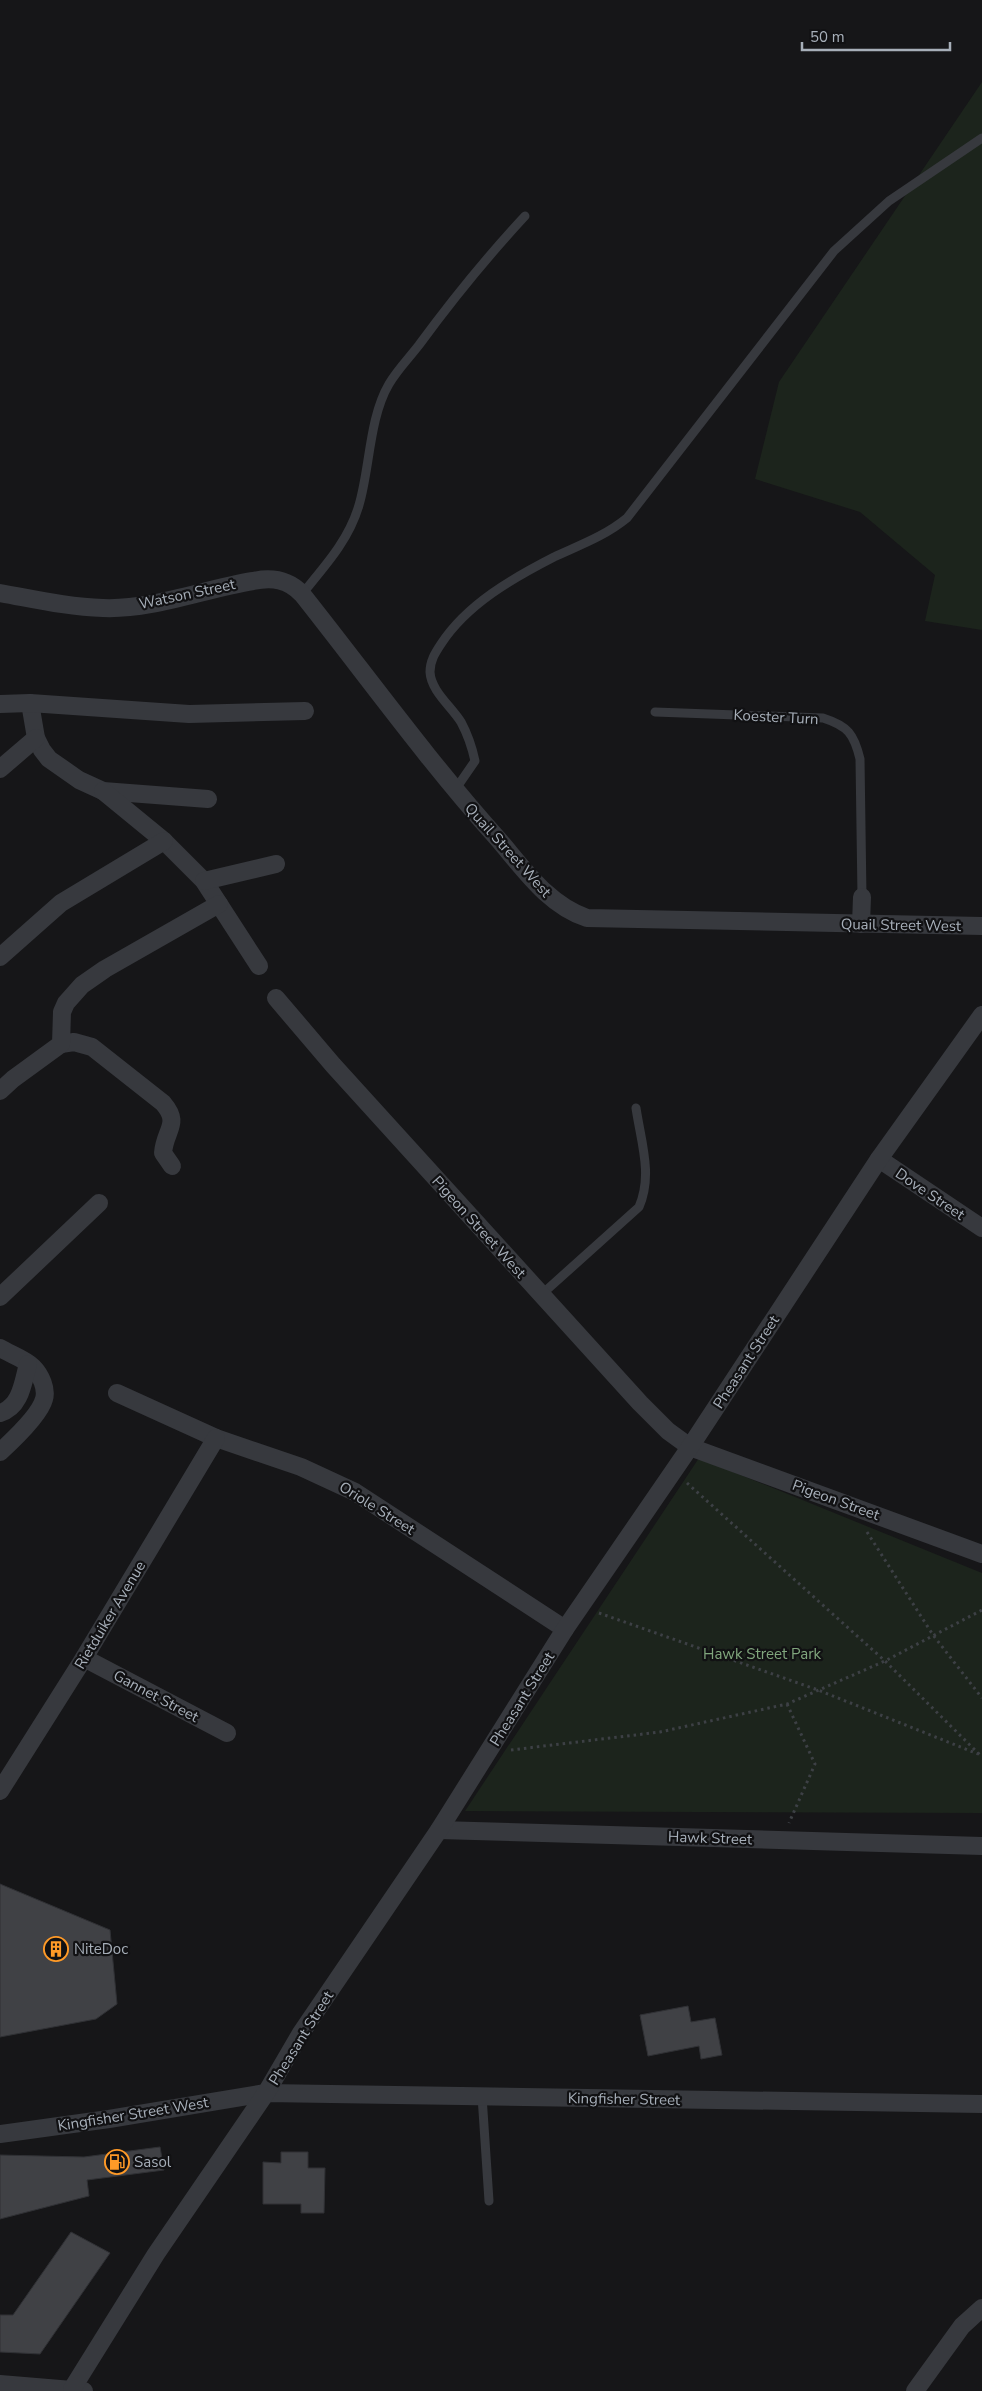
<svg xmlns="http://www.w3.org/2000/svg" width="982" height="2391" font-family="'Nunito Sans',sans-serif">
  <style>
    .green { fill: #1c241c }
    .building { fill: #404145; stroke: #303135 }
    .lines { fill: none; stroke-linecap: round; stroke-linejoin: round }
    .path { stroke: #3d4045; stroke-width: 3; stroke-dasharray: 2.5 4; stroke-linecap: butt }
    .service { stroke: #37393e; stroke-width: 9 }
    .minor { stroke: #37393e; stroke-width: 18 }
    .labels { text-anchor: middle; stroke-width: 4.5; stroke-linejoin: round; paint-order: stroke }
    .street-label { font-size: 15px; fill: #a7afb9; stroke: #111113 }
    .park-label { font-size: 15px; fill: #80a67d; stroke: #111113 }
    .poi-label { font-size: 15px; fill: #a7afb9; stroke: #111113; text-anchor: start }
  </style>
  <rect width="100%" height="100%" fill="#161618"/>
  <g class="green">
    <path d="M982,82v548l-57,-9 10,-46 -75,-63 -105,-33 24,-97z"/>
    <path d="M699,1458l283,115v240l-517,-2z"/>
  </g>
  <g class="building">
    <path d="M0,1884l110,46 7,74 -21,15 -96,18z"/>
    <path d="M688,2006l3,16 24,-4 7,37 -21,4 -2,-13 -51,10 -8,-41z"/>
    <path d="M160,2147l4,23 -77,10 2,16 -89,23v-64l84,2z"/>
    <path d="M281,2152h27v16h17l-1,45h-23v-9h-38v-42l18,1z"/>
    <path d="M71,2232l39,21 -70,101 -40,-2v-37h13z"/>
  </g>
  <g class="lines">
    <g class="path">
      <path d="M687,1483l198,178 97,96"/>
      <path d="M867,1532l66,103 49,63"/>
      <path d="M599,1613l219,77 160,64"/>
      <path d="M787,1704l28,60 -26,59"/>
      <path d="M511,1750l149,-18 127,-28 98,-43 97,-51"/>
    </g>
    <g class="service">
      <path d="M302,594c23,-28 47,-54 57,-89 11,-37 10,-87 30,-121 8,-14 20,-26 30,-39 33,-45 68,-88 106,-129"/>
      <path d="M655,712l168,6c25,8 31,16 37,41l2,138"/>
      <path d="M455,790l20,-29c-3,-14 -7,-26 -14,-39 -10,-16 -30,-31 -31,-50 0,-11 5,-19 11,-28 26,-40 72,-66 113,-87 26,-12 51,-21 73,-39l207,-267 55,-50 93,-63"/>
      <path d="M541,1295l98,-88c14,-32 2,-65 -3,-99"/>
      <path d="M482,2096l7,105"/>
    </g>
    <g class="minor">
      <path d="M0,593c34,6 68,14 103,15 50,2 101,-19 150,-27 19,-4 35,-2 49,13 65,82 126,167 196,245 26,30 50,66 89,79l395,8"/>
      <path d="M30,703l6,35 6,12 7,9 30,21 24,11 105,8"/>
      <path d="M0,704l30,-1 159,11 116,-3"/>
      <path d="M0,769l36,-31"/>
      <path d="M103,791l61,50 40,40 55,85"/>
      <path d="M204,881l72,-17"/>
      <path d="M861,924l1,-27"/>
      <path d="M0,957l61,-54 103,-62"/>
      <path d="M276,998l57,67 307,338 28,28 22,16 292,107"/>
      <path d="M61,1044l13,-2 18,5 71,56c18,21 2,26 0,50l9,13"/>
      <path d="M0,1091l13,-12 48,-35 1,-32 4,-9 16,-18 23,-16 114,-65"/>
      <path d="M879,1159l103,69"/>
      <path d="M0,1297l99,-94"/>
      <path d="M0,1348c10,6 25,11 33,19 8,8 14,22 11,32 -4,16 -32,42 -44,53"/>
      <path d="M117,1393l99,45 85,29 54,25 210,137"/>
      <path d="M0,1413c21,-6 23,-31 28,-49"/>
      <path d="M84,1658l143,75"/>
      <path d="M0,1791l84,-133 132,-220"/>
      <path d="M439,1830l543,16"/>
      <path d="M0,2134l109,-15 157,-26 716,11"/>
      <path d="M0,2384l84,7"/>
      <path d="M72,2389l84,-135 110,-161 35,-60 138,-203 126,-201 125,-182 189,-288 103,-144"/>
      <path d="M915,2391l47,-65 20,-18"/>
    </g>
  </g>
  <defs>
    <symbol id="building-ring" viewBox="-11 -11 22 22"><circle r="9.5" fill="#111113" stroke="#ff9a27" stroke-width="1.5"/><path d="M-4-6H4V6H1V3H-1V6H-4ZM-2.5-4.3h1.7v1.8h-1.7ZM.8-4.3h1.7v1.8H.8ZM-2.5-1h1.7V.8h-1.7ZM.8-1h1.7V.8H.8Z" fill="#ff9a27"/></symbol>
    <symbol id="fuel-ring" viewBox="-11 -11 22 22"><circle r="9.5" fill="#111113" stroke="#ff9a27" stroke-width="1.5"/><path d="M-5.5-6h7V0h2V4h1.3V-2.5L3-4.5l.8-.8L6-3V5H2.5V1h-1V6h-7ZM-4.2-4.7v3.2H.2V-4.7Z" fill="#ff9a27"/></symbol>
  </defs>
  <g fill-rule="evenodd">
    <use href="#building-ring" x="42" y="1935" width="28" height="28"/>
    <use href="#fuel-ring" x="103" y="2148" width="28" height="28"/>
  </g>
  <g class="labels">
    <g class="street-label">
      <text transform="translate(187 594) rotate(-12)" y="5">Watson Street</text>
      <text transform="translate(776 717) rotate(3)" y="5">Koester Turn</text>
      <text transform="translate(508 850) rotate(48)" y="5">Quail Street West</text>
      <text transform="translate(901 925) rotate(1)" y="5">Quail Street West</text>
      <text transform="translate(930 1194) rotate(34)" y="5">Dove Street</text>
      <text transform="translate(479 1227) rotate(48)" y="5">Pigeon Street West</text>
      <text transform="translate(746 1362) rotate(-57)" y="5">Pheasant Street</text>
      <text transform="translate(836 1500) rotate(20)" y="5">Pigeon Street</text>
      <text transform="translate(377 1508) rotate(32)" y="5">Oriole Street</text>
      <text transform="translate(110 1615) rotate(-59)" y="5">Rietduiker Avenue</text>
      <text transform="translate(156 1696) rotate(28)" y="5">Gannet Street</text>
      <text transform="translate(522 1699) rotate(-58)" y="5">Pheasant Street</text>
      <text transform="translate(710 1838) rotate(2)" y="5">Hawk Street</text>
      <text transform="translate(301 2038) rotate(-58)" y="5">Pheasant Street</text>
      <text transform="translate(624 2099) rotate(1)" y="5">Kingfisher Street</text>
      <text transform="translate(133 2114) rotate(-9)" y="5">Kingfisher Street West</text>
    </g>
    <g class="park-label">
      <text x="762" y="1659">Hawk Street Park</text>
    </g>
    <g class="poi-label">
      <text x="74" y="1954">NiteDoc</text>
      <text x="134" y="2167">Sasol</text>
    </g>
  </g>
  <path d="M802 42v8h148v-8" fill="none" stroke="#a7afb9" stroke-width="2.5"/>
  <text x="810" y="42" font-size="15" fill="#a7afb9" stroke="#111113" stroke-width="4" paint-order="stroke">50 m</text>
</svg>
